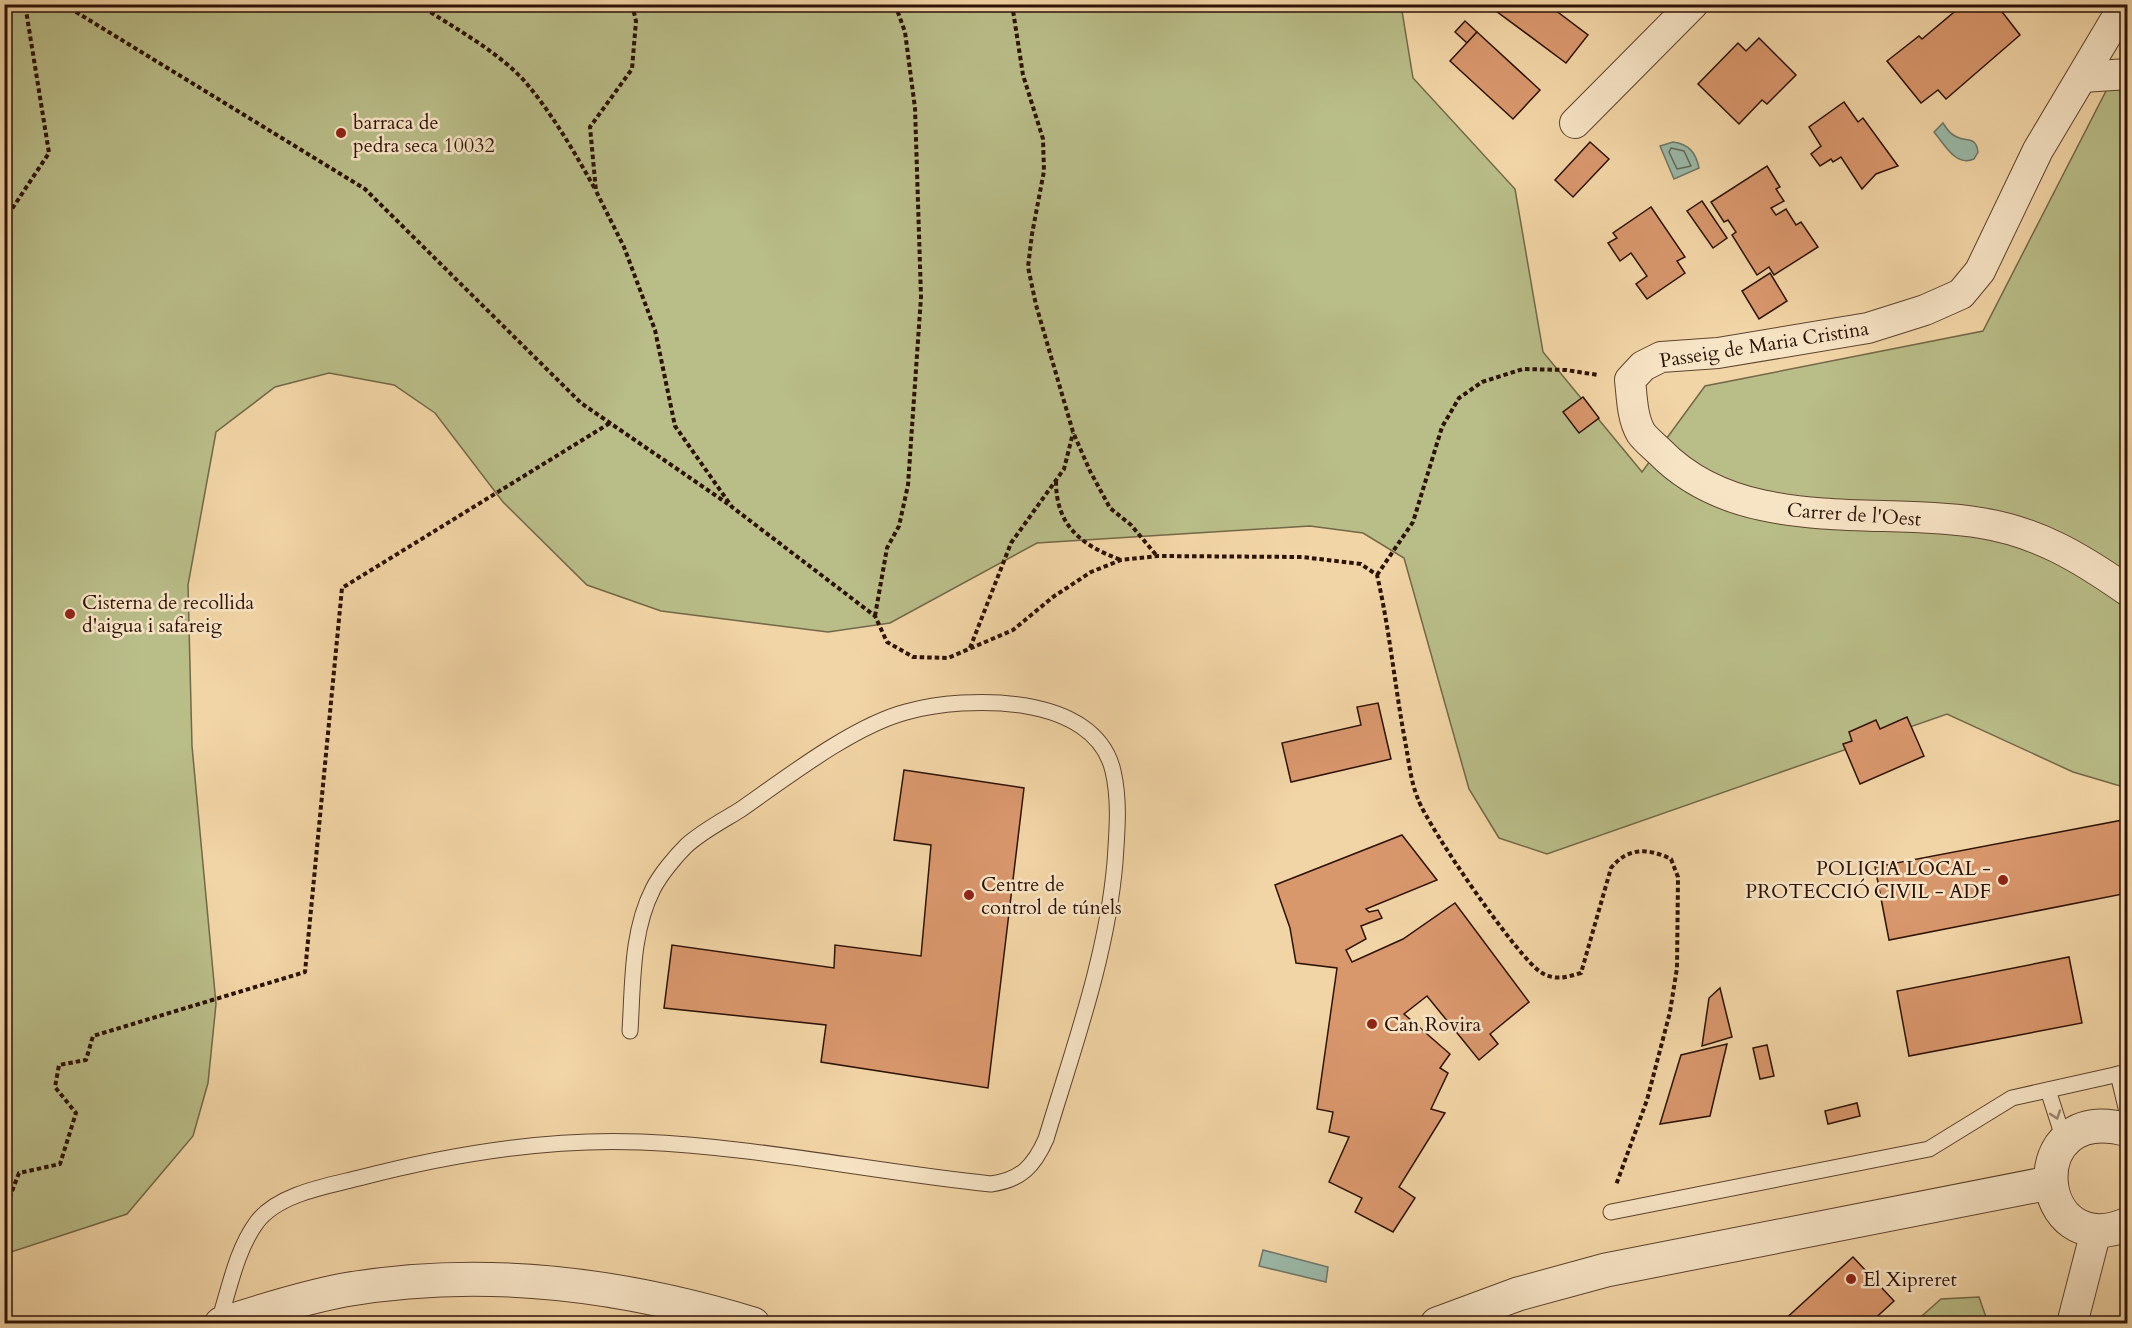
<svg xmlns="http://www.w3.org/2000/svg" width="2132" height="1328" font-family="Cardo,serif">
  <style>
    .green { fill: #b9bd88; stroke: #736847; stroke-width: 1.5 }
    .water { fill: #9bb9a8; stroke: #6f7667; stroke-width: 1.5 }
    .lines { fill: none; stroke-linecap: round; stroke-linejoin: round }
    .shore { stroke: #646657; stroke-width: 1.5 }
    .building { fill: #d9976c; stroke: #2d1206; stroke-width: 1.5 }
    .service-casing { stroke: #5e432e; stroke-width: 17 }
    .minor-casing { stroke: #5e432e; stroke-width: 32 }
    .tertiary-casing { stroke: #5e432e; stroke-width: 35 }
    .path { stroke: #2d1206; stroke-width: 4; stroke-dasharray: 4.5 3; stroke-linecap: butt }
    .service { stroke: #f7e4c5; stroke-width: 15 }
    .minor { stroke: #f7e4c5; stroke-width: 30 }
    .tertiary { stroke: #f7e4c5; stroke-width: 33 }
    .oneway { stroke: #9c866f }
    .poi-dot { fill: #8f2418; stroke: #f7e4c5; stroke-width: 2 }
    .labels { text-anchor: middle; stroke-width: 5; stroke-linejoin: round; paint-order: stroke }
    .poi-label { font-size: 20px; fill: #2d1206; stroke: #f7e4c5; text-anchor: start }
    .street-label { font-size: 20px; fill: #2d1206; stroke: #f7e4c5 }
  </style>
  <rect width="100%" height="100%" fill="#f2d5a6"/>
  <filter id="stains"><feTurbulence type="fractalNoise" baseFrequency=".00333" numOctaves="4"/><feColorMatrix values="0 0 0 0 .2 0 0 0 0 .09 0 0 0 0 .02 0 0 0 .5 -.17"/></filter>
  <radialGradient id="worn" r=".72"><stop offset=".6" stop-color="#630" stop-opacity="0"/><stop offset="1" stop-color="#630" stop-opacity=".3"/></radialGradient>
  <g class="green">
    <path d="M4,5h1397l12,73 102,111 28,163 99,120 63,-86 278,-55 144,-281v738l-54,-16 -126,-58 -400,140 -48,-16 -30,-49 -65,-231 -41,-25 -53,-7 -273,17 -147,80 -62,9 -167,-21 -74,-26 -84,-83 -68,-89 -41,-28 -65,-12 -54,14 -59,45 -28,153 4,161 24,258 -8,79 -15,53 -66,78 -122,40z"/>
    <path d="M1979,1297l9,26h-74l27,-24z"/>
  </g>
  <g class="water">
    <path d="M1943,123c3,5 8,12 14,14 10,5 19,-1 21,15l-4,7c-18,8 -29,-14 -40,-27z"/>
    <path d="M1673,142c16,2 23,11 26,26l-25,11 -14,-33z"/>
    <path d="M1263,1250l65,17 -2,15 -67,-16z"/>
  </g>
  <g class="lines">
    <path class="shore" d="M1671,148l13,3 7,15 -14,3 -8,-17z"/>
  </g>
  <g class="building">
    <path d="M1495,4h52l41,31 -22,28 -74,-55z"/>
    <path d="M1958,4h38l24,31 -74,64 -8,-9 -17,13 -34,-42 32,-25 3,3 38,-32z"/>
    <path d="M1465,21l12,11 -10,11 -12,-11z"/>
    <path d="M1477,32l63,58 -27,29 -63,-58z"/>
    <path d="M1759,38l37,37 -29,29 -5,-4 -23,24 -41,-40 40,-41 8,8z"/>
    <path d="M1844,102l14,20 5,-4 35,48 -22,8 -14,15 -21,-32 -8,5 -2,-3 -11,7 -9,-12 10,-8 -12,-19z"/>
    <path d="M1590,142l19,17 -36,38 -18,-17z"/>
    <path d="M1767,166l13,21 -4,2 8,12 -13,7 5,7 10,-6 10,16 5,-3 17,25 -44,28 -5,-8 -12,8 -25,-40 4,-3 -8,-12 -4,2 -13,-20z"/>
    <path d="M1702,201l25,37 -14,10 -26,-37z"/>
    <path d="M1651,207l34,50 -8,4 8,12 -38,26 -11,-15 11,-8 -16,-23 -11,8 -12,-18 9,-5 -4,-5z"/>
    <path d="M1770,273l17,28 -28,18 -17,-28z"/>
    <path d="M1583,397l16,21 -20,15 -16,-21z"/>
    <path d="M1378,703l13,56 -100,23 -9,-39 79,-18 -4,-18z"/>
    <path d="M1907,717l17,39 -64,28 -17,-40 9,-3 -3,-9 27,-12 4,9z"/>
    <path d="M904,770l120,18 -36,300 -167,-26 5,-37 -162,-17 8,-63 162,23 1,-23 86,11 10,-111 -37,-5z"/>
    <path d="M2128,819v74l-239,47 -14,-73z"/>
    <path d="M1402,835l35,45 -71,29 3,3 9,-2 4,8 -21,8 5,13 -20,11 6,12 51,-23 52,-36 74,99 -39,32 8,10 -19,16 -52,-64 -23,18 46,40 -10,14 8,5 -17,36 14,4 -46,74 16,11 -22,34 -38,-20 7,-14 -33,-16 20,-45 -20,-5 4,-20 -16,-3 20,-141 -41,-5 -6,-35 -15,-43z"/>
    <path d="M2069,957l13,66 -173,33 -12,-65z"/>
    <path d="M1720,988l12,49 -30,9 7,-48z"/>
    <path d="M1727,1044l-17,72 -50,8 21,-69z"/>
    <path d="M1767,1045l7,31 -14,3 -7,-31z"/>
    <path d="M1857,1103l3,13 -32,8 -3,-13z"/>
    <path d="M1853,1257l41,44 -25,23h-97l6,-6 4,4z"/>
  </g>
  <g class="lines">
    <defs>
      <g id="service">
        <path d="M2118,1074l10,42"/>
        <path d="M2048,1090l16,50"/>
        <path d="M1611,1212l318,-63 83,-51 116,-26"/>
        <path d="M218,1324c11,-33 18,-74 39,-102 21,-28 70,-36 102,-44 92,-24 187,-40 282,-36 118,5 233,30 350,42 30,-4 43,-18 55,-45 27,-90 61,-182 69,-277 2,-30 5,-61 -2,-91 -18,-78 -146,-76 -207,-59 -53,14 -120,66 -166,98 -18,11 -39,22 -54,36 -11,11 -26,29 -33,43 -22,43 -20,95 -23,142"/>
      </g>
      <g id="minor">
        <path d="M2125,4l-87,146 -58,121 -19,23 -36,16 -57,18 -150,25 -57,4 -18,9 -13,14c2,17 2,38 11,53 5,7 13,13 19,19 82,84 217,54 321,71 57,9 100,35 147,68"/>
        <path d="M2083,77l45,-3"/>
        <path d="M1575,123l118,-119"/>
        <path d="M2072,1324l24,-93"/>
      </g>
      <g id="tertiary">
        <path d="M2128,1130c-110,-31 -95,135 0,94"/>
        <path d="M221,1324c40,-13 81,-26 123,-34 139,-24 275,-7 409,34"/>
        <path d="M1437,1324l81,-30 88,-24 443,-87"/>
      </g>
    </defs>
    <use href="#service" class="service-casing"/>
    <use href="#minor" class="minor-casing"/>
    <use href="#tertiary" class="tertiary-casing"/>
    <g class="path">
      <path d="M63,4l302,185 216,214 147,101"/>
      <path d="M418,4c34,23 82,48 109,80 26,31 48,69 68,105"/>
      <path d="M632,4l4,17 -4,48 -42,58 6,64 28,56 31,83 20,96 57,81 143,109 12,26 26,15 35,1 65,-28 40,-33 38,-25 30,-12 37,-4 144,1 59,7 16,11c13,56 18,114 29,171 3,17 5,36 12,53 10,28 101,161 124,174 14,8 25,4 39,0l30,-105c17,-21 37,-20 60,-9l7,18 -1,91 -7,44 -23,88 -31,85"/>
      <path d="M1012,4l11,71 20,64 1,32 -12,63 -4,33 8,38 37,127 17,39 20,37 21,17 26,31"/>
      <path d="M4,221l45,-68 -24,-149"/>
      <path d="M1056,481c0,45 25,64 65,79"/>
      <path d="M1377,575l36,-53 29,-95 17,-29 23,-16 41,-13 43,1 32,5"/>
      <path d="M875,616l12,-68 12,-22 9,-41 13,-188 -6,-189 -10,-76 -10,-28"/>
      <path d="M970,648l41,-105 53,-74 9,-36"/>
      <path d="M4,1212l15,-39 41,-9 16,-51 -21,-26 4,-22 27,-5 7,-24 212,-64 37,-384 268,-165"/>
    </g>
    <use href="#service" class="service"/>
    <use href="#minor" class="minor"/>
    <use href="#tertiary" class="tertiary"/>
  </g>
  <defs><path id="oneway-chevron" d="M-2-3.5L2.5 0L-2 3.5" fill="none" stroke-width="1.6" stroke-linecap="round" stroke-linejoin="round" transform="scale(1.5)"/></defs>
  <use class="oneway" href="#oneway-chevron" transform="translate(2056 1115) rotate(71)"/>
  <g class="poi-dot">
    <circle cx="341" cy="133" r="6"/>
    <circle cx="70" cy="614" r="6"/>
    <circle cx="2003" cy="880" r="6"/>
    <circle cx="969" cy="895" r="6"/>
    <circle cx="1372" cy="1024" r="6"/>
    <circle cx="1851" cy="1279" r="6"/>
  </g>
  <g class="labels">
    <g class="poi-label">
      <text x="353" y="129">barraca de<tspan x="353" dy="23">pedra seca 10032</tspan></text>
      <text x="82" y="609">Cisterna de recollida<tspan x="82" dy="23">d'aigua i safareig</tspan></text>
      <text x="1991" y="875" text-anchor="end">POLICIA LOCAL -<tspan x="1991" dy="23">PROTECCIÓ CIVIL - ADF</tspan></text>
      <text x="981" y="891">Centre de<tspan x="981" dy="23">control de túnels</tspan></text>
      <text x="1384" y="1031">Can Rovira</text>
      <text x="1863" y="1286">El Xipreret</text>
    </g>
    <g class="street-label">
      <text transform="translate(1764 344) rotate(-9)" y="7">Passeig de Maria Cristina</text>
      <text transform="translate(1854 514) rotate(4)" y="7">Carrer de l'Oest</text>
    </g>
  </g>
  <rect width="2132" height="1328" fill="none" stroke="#f2d5a6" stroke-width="24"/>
  <rect x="6" y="6" width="2120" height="1316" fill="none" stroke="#2d1206" stroke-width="3"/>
  <rect x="12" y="12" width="2108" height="1304" fill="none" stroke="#2d1206" stroke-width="1.5"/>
  <rect width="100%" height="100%" filter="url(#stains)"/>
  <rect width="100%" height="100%" fill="url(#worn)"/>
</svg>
